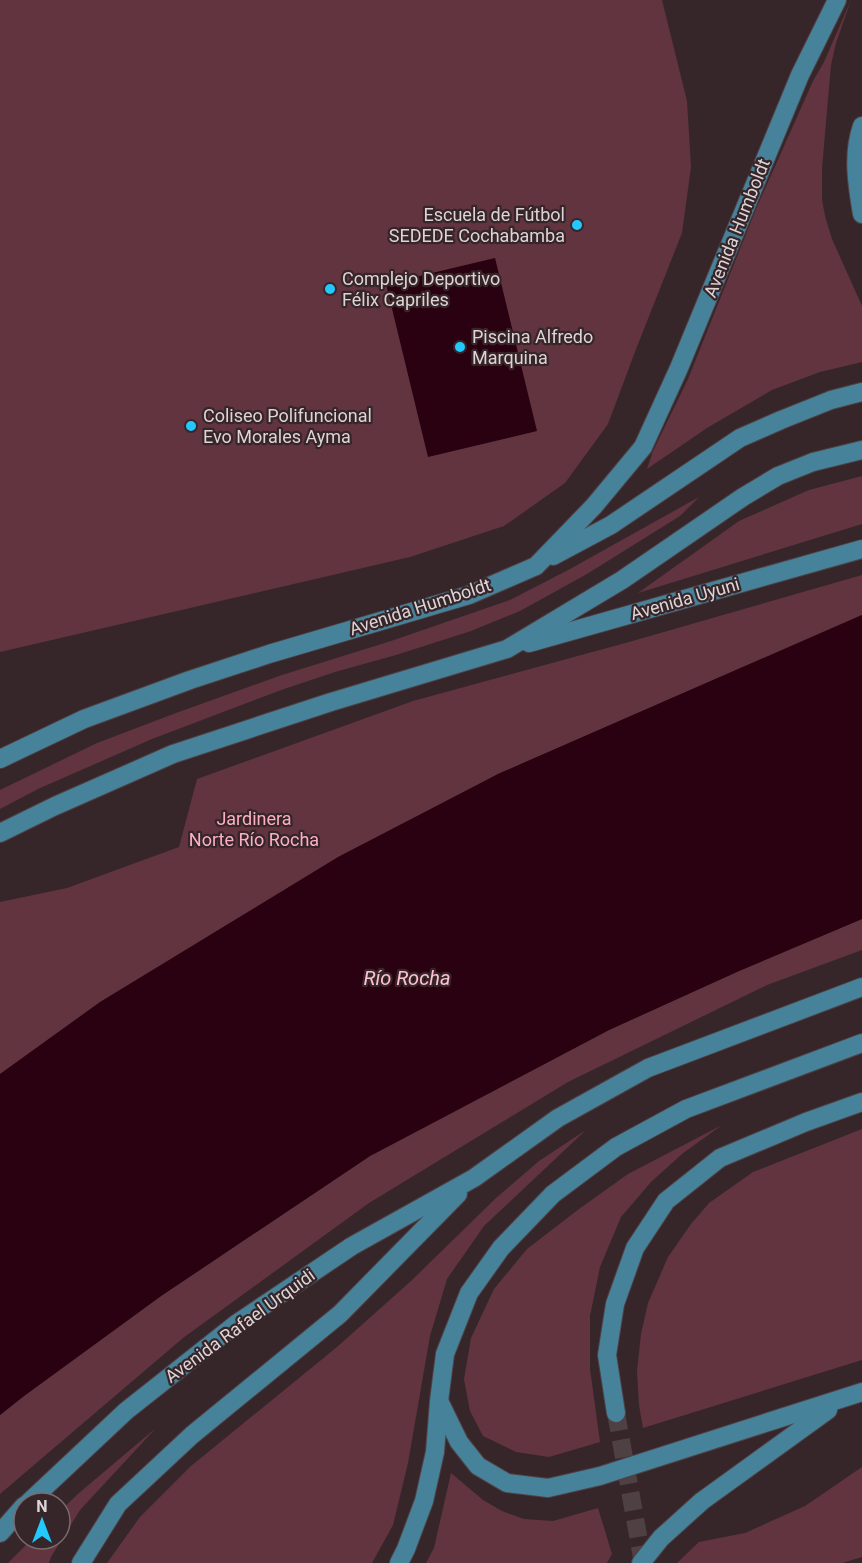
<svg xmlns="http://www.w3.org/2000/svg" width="862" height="1563" font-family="Roboto,sans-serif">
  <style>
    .green { fill: #613440 }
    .water { fill: #2a0110 }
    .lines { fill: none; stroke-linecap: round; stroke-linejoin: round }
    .major-tunnel { stroke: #4f4044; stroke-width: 18; stroke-dasharray: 18 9; stroke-linecap: butt }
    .major-casing { stroke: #4f4245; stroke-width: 20 }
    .major { stroke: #47829b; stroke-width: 18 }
    .poi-dot { fill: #22c9fe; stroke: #36262a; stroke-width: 2 }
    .labels { text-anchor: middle; stroke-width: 4.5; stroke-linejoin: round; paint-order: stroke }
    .poi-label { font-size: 18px; fill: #ded3d5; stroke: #36262a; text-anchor: start }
    .street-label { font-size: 18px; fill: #ded3d5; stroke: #36262a }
    .park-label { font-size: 18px; fill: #feaec1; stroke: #36262a }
    .water-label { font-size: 20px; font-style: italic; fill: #fec1cf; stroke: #36262a }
  </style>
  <rect width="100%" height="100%" fill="#36262a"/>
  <g class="green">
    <path d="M0,0h662l25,101 4,66 -9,66 -44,111 -30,80 -43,59 -61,43 -94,31 -410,95z"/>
    <path d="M851,0l-15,43 -5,22 -9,103v32l3,16 7,23 30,67v56l-42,10 -48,18 -65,38 -60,41 6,-18 35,-72 68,-170 57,-128 11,-19z"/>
    <path d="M862,476v48l-224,69 101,-72 70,-31z"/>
    <path d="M699,497l-19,19 -93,58 -67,37 -49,20 -75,24 -61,17 -51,17 -132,50 -114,50 -38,20v-19l97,-47 79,-30 106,-38 109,-34 119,-41 60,-31z"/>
    <path d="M862,575v40l-364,159 -498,300v-172l67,-14 112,-41 18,-68 216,-78 216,-59z"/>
    <path d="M862,919v31l-95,35 -199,97 -199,121 -186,135 -183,156v-79l24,-19 137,-100 209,-140 239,-126 130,-59z"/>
    <path d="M722,1125l-40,29 -31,28 -30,35 -21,50 -10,49v53l10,73 -51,15 -33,-5 -33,-16 -13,-25 -6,-32 7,-41 23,-49 33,-40 52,-40 49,-35z"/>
    <path d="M862,1129v231l-219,68 -4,-23 -2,-34 4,-37 7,-31 20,-46 23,-33 18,-21 44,-31z"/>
    <path d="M586,1130l-102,96 -37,53 -17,57 -22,127 -15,62 -21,38h-265l33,-46 51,-51 146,-119 74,-66 85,-83 43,-37z"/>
    <path d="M156,1428l-76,82 -29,47 -2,6h-41l24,-24h28v-28l19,-18z"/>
    <path d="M862,1467v90l-20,6h-165l22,-21 46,-9 60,-27z"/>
    <path d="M451,1473l32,27 19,11 22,8 29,2 45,-13 14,46 -5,9h-181l8,-15z"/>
  </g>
  <g class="water">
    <path d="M495,258l42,173 -109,26 -42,-173z"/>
    <path d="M862,615v304l-123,52 -130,59 -239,126 -209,140 -137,100 -24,19v-341l100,-72 238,-145 160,-83z"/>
  </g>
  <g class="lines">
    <path class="major-tunnel" d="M616,1413l27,150"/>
    <defs>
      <g id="major">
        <path d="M862,126c-10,28 -5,59 0,88"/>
        <path d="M553,556l58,-31 129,-87 41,-18 50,-20 31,-8"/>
        <path d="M529,643l333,-94"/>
        <path d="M0,759l84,-40 106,-39 79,-26 200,-59 67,-29 58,-60 49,-59 36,-79 121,-293 37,-75"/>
        <path d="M0,833l55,-27 118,-52 158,-52 176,-53 115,-69 121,-83 35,-21 35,-14 49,-12"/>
        <path d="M440,1403l19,39 19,24 29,17 41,5 52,-12 262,-84"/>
        <path d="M616,1413l-9,-58 8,-51 20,-56 31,-47 54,-43 86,-36 56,-20"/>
        <path d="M28,1503l98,-92 110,-87 116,-78 122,-68 84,-60 90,-50 214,-81"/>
        <path d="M0,1533l24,-27"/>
        <path d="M81,1563l37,-59 74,-69 148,-121 118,-120"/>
        <path d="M399,1563l7,-14 18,-48 11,-49 4,-51 6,-47 24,-61 32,-45 52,-54 63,-47 70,-38 176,-66"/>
        <path d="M641,1563l20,-25 41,-37 126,-91"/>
      </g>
    </defs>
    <use href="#major" class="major-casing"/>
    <use href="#major" class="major"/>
  </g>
  <g class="poi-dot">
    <circle cx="577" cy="225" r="6"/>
    <circle cx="330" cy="289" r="6"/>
    <circle cx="460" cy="347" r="6"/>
    <circle cx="191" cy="426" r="6"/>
  </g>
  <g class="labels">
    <g class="poi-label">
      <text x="565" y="221" text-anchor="end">Escuela de Fútbol<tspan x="565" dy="21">SEDEDE Cochabamba</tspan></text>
      <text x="342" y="285">Complejo Deportivo<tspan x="342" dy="21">Félix Capriles</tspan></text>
      <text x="472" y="343">Piscina Alfredo<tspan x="472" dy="21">Marquina</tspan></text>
      <text x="203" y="422">Coliseo Polifuncional<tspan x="203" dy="21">Evo Morales Ayma</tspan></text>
    </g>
    <g class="street-label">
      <text transform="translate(737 228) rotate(-68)" y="6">Avenida Humboldt</text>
      <text transform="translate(685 599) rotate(-16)" y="6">Avenida Uyuni</text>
      <text transform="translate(420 607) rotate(-18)" y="6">Avenida Humboldt</text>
      <text transform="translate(240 1326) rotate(-36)" y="6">Avenida Rafael Urquidi</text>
    </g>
    <g class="park-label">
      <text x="254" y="825">Jardinera<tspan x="254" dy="21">Norte Río Rocha</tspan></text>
    </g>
    <g class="water-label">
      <text x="407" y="985">Río Rocha</text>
    </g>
  </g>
  <g transform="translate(42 1521)"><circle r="28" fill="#36262a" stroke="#796b6e" stroke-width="1.5"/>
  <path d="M0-4.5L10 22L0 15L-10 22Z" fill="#22c9fe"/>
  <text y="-9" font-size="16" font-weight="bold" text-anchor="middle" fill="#ded3d5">N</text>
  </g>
</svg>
